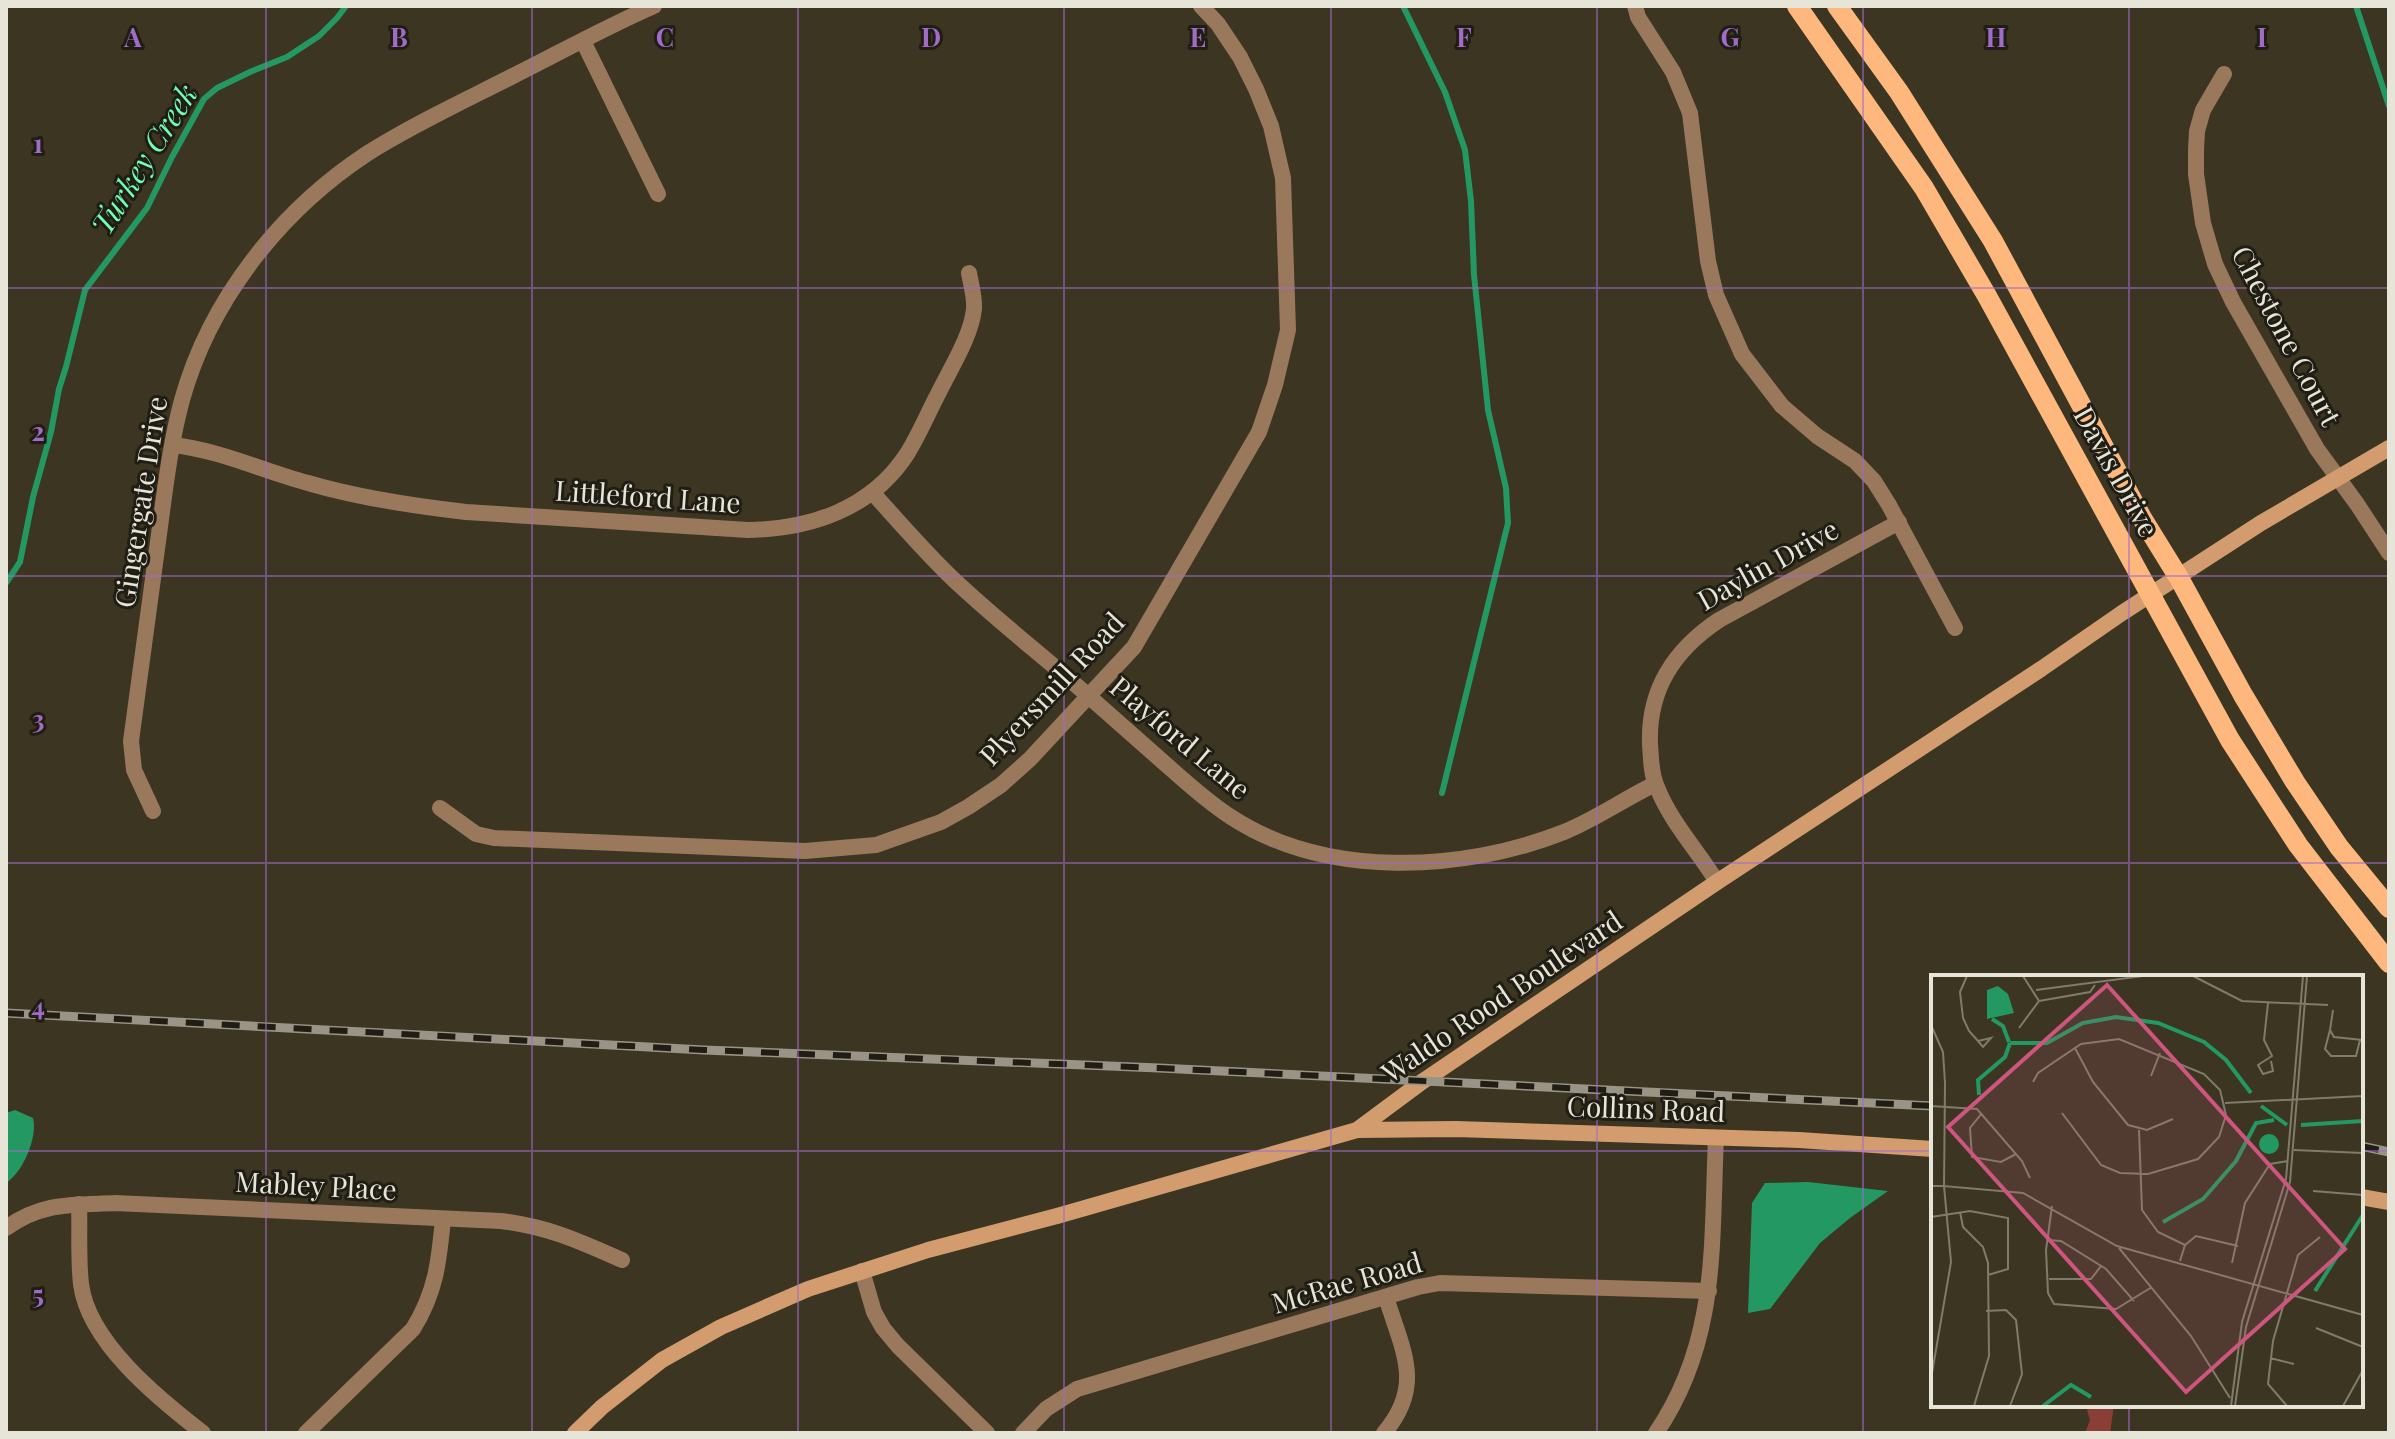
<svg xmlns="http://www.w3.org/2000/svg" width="2395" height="1439" font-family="'Playfair Display',serif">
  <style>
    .green { fill: #8b3e35 }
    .water { fill: #249862 }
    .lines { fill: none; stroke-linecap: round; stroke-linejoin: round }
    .stream { stroke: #249862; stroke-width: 6 }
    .street { stroke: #9a785c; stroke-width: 16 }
    .secondary { stroke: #d29c6f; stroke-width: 16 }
    .primary { stroke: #feb87d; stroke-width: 20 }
    .rail-casing { stroke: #999485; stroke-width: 9 }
    .rail { stroke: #201d14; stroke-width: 6; stroke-dasharray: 18; stroke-linecap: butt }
    .grid { fill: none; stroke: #a16cc8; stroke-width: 2; stroke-opacity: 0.55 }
    .labels { text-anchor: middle; stroke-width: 6; stroke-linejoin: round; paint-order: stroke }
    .street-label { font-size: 28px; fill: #e7e4d8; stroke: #201d14 }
    .water-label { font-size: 30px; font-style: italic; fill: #72fdb4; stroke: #201d14 }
    .inset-river { fill: none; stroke: #249862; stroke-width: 4 }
    .inset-road { fill: none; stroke: #807b6a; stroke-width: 2 }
    .view { fill: #cd5580; fill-opacity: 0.15; stroke: #cd5580; stroke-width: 4 }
    .inset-edge { fill: none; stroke: #e7e4d8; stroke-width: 4 }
    .grid-label { font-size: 26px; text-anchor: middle; font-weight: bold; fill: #a16cc8; stroke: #201d14; stroke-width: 6; stroke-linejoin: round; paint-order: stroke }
  </style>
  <rect width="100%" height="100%" fill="#3b3521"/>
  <path class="green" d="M2091,1405h23l-4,28h-25l5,-13 -3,-10 5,-3z"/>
  <g class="water">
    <path d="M15,1110l18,8c5,19 -10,54 -27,65v-70z"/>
    <path d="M1808,1182l80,9 -38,27 -30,25 -50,66 -22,4 4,-110 13,-20z"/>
  </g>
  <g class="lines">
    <g class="stream">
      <path d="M1403,6l42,86 20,58 6,51 3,74 14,135 18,78 2,35 -66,270"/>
      <path d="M2356,6l33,100"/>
      <path d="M6,583l14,-21 13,-65 18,-65 8,-43 7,-22 19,-77 62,-82 25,-51 32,-58 13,-11 35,-17 35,-14 32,-21 18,-18 9,-12"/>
    </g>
    <g class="street">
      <path d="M1635,6l3,11 35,55 17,41 18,148 8,34 26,59 40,52 35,30 38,25 19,20 15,24 66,123"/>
      <path d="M583,41l75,153"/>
      <path d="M2224,74l-21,36 -6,21 -1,19v24l7,49 12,41 18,38 84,147 40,55 32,49"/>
      <path d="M173,445c46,5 90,26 135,38 51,15 105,23 158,29l282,18c63,-1 123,-21 159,-76 12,-19 21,-41 31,-60 12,-25 33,-57 36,-85 1,-11 -3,-25 -5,-36"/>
      <path d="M872,492c26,29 51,58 79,85 45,43 95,81 142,123 25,22 51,45 77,68 19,17 39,35 61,49 95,62 232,55 333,15 32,-13 60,-33 91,-48"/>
      <path d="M440,808l36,26 18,4 311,13 71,-6 65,-23 27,-15 33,-22 29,-26 104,-112 125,-215 16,-47 13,-55 -5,-152 -12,-52 -15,-37 -16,-32 -22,-33 -17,-18"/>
      <path d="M153,811l-19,-41 -3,-29c9,-64 17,-128 26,-192 7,-50 12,-101 25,-149 28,-101 99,-190 186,-247 46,-29 96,-52 145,-77 46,-23 93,-49 141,-70"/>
      <path d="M1717,882c-19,-31 -47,-61 -60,-95 -6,-12 -6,-29 -7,-43 -2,-55 24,-94 69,-124l180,-98"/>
      <path d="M79,1204c1,27 -1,54 2,80 7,58 78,115 122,149"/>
      <path d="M6,1228c36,-26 66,-23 109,-25l386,18c48,6 78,20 121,39"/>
      <path d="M862,1271l12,41 9,16 15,18 89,87"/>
      <path d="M306,1433l107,-104c23,-37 26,-68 30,-110"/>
      <path d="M1023,1433l23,-24 31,-20 341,-102 22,-4 269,8"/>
      <path d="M1384,1433c41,-48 18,-83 2,-136"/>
      <path d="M1656,1433c63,-93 55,-188 60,-295"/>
    </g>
    <g class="secondary">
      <path d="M1357,1130l99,-1 343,11 134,9"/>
      <path d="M2361,1197l28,5"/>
      <path d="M575,1433l27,-26 60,-47 59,-33 87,-38 120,-39 129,-34 300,-86 66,-49 294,-199 324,-213 81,-56 139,-90 128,-75"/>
    </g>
    <g class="primary">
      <path d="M1797,6l127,182 63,108 243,444 68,105 91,118"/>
      <path d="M1837,6l62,86 94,149 149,277 37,60 64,117 52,87 44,65 50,61"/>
    </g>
    <defs>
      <g id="rail">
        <path d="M6,1013l698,37 455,18 774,38"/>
        <path d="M2361,1146l28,6"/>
      </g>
    </defs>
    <use href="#rail" class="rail-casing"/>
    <use href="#rail" class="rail"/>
  </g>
  <path class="grid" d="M266,6v1427M532,6v1427M798,6v1427M1064,6v1427M1331,6v1427M1597,6v1427M1863,6v1427M2129,6v971M6,288h2383M6,576h2383M6,863h2383M6,1151h1927M2361,1151h28M2129,1405v28"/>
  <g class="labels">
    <g class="street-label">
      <text transform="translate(2286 336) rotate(62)" y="10">Chestone Court</text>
      <text transform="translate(2116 472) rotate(61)" y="10">Davis Drive</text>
      <text transform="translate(648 497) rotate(4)" y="10">Littleford Lane</text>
      <text transform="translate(141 502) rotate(-81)" y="10">Gingergate Drive</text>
      <text transform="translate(1768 565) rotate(-29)" y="10">Daylin Drive</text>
      <text transform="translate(1052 689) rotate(-47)" y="10">Plyersmill Road</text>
      <text transform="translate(1180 738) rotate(40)" y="10">Playford Lane</text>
      <text transform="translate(1502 997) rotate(-34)" y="10">Waldo Rood Boulevard</text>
      <text transform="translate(1646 1109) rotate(2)" y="10">Collins Road</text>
      <text transform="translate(316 1186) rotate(3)" y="10">Mabley Place</text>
      <text transform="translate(1347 1283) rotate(-16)" y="10">McRae Road</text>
    </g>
    <g class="water-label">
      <text transform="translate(145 160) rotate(-58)" y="10">Turkey Creek</text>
    </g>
  </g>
  <g transform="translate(1931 975)">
    <rect width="432" height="432" fill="#3b3521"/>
    <path d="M67,11l10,8 6,19 -27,6v-29zM328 169a10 10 0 1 1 20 0a10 10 0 1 1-20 0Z" fill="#249862"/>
    <path class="inset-river" d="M61,44l11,7 6,16M79,68h37l36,-20 33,-6 42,6 46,19 22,18 25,33M48,120l-1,-15 27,-23 5,-14M330,131l26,19M370,150l62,-4M232,247l40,-23 33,-38 20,-38 18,-3M384,316l48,-76M112,431l28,-21 20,12"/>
    <path class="inset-road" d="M36,1l-7,16 3,26 6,13 9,10 5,6 8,-9 -13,3M262,1l49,25 86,4M105,15l107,-14M108,26l51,-9 5,-7M337,28l-4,37 8,16 -14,9 5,9 10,-3 -2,-10M402,35l-3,20 4,7 29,3M0,50l12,27 2,31 -1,103h-13M88,53l20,-27 -16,-25M399,55l-5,19 6,7h25l4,-16M144,73l18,34 35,43 19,5 26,-11M220,101l9,-23M102,107l5,-9 43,-29 38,-5 85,35 16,16 6,25 -7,22 -21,22 -50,15 -28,-1 -19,-8 -39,-52M294,128l138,-7M0,131l46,3 45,52 8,17M51,138l-12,15 2,29 29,5 15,-8M208,155l3,80 16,22 27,13M363,175l69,3M382,216l50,4M431,219l1,-30M121,231l-6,44 2,43 6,11 62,5 36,-22M29,237l3,15 20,20 5,16 1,93 -15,50M0,242l39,-6 38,7v51l-20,6M116,265l14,1 45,28 28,32M188,273l72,88 39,62M249,286l5,-16 11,-9 42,10M301,288l13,-60 25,-39 18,-3M118,304h42l10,-13M55,336l20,-1 10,10 6,54 -12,32M385,353l47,19M339,383l24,6M0,404l20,-117 -7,-76 79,7 94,53 246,69M300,431l11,-84 44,-143 17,-203M304,431l11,-79 44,-145 17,-206M356,431l-19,-22 5,-43 25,-86 22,-18M412,431l20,-36"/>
    <path class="view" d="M176,10l238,264 -159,143 -238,-265z"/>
    <rect width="432" height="432" class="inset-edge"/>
  </g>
  <g class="grid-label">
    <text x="133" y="47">A</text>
    <text x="399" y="47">B</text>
    <text x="665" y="47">C</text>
    <text x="931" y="47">D</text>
    <text x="1198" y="47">E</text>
    <text x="1464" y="47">F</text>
    <text x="1730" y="47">G</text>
    <text x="1996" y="47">H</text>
    <text x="2262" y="47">I</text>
    <text x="38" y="153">1</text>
    <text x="38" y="441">2</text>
    <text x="38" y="729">3</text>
    <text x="38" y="1016">4</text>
    <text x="38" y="1304">5</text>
  </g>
  <rect width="2395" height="1439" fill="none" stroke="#e7e4d8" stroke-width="16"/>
</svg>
